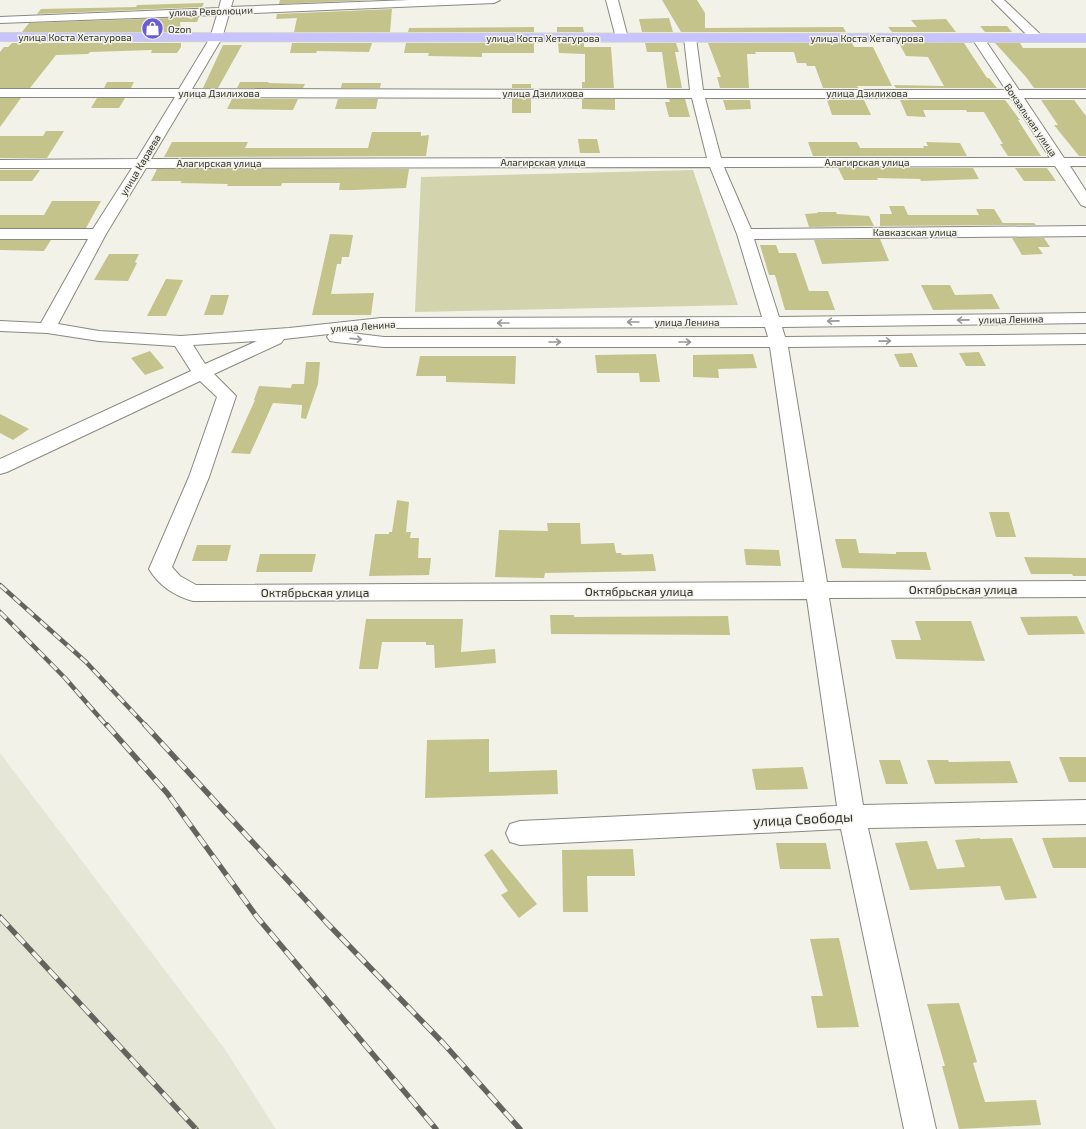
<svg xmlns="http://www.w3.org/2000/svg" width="1086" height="1129" font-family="'Exo 2',sans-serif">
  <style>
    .built { fill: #e6e6d7 }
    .green { fill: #d3d3ae }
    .building { fill: #c4c38c }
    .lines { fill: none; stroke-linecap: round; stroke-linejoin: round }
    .minor-casing { stroke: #898981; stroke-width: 2 }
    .major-casing { stroke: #d1d1d1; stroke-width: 2 }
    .minor { fill: #fff; fill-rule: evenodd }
    .major { fill: #c7c3ff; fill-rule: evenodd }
    .rail-far1-casing { stroke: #64645f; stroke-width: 4.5 }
    .rail-casing { stroke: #64645f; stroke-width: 5.5 }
    .rail-far1 { stroke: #f2f2e9; stroke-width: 3; stroke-dasharray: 9; stroke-linecap: butt }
    .rail { stroke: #f2f2e9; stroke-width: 4; stroke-dasharray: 12; stroke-linecap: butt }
    .oneway { stroke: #989896 }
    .labels { text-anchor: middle; stroke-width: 3; stroke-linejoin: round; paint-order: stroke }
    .far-street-label { font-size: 10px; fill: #30302d; stroke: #f2f2e9 }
    .far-poi-label { font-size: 10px; fill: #30302d; stroke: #f2f2e9; text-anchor: start }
    .street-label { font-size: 12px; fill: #30302d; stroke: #f2f2e9 }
    .near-street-label { font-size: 14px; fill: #30302d; stroke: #f2f2e9 }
  </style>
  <rect width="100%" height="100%" fill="#f2f2e9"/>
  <path class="built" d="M0,753l224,295 52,81h-276z"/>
  <path class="green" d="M693,170l45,135 -323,7 6,-135z"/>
  <g class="building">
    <path d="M280,0h92l-93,4z"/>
    <path d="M662,0h35l8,13v15l138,-1 3,5h-165z"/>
    <path d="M204,3l-2,4 -165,7 4,-5 95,-2 1,-2z"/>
    <path d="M392,9l-2,23h-96l3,-14 -21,1 1,-5z"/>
    <path d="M199,17l-2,5h-17l1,10h-159l7,-9z"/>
    <path d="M669,18l4,14h-31l-3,-13z"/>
    <path d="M946,19l10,13h-64l-4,-5h29l-6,-7z"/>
    <path d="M980,26h27l5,6h-27z"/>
    <path d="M534,27v5h-126l1,-4z"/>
    <path d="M557,27h26l1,5h-27z"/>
    <path d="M12,43h169v4l-4,6h-26l1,-3 -62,2 -2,2 -32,1 -26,33h-30v-36l4,-5h4z"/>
    <path d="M292,43h80l-3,9 -52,-1 -1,2h-26z"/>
    <path d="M406,43h128v10h-52v4l-54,-1 1,-3h-25z"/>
    <path d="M558,43h26v4h27l3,41h-32v-6h3v-28l-26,-1z"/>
    <path d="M645,43h31l3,9h-4l7,36h-15l-5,-36h-15z"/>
    <path d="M708,43h144l2,4h19l19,39h-35l2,2h-36l-8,-22h-8l-1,-3h-9l-3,-11h-39l1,2h-9l2,34h-29l-3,-11h4z"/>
    <path d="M899,43h65l23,35h2l8,10h-101l-2,-3 50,1 -16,-29 -22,-1z"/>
    <path d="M995,43h25l3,5h63v40h-52l-8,-11z"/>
    <path d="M223,45h19l-24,43h-15z"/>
    <path d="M107,82h27l-3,6h-27z"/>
    <path d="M240,82h29l-1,1 37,1 -2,4h-66z"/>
    <path d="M342,83h39l-1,5h-39z"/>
    <rect x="512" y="84" width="19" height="4"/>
    <path d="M0,98h21l-21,29z"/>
    <path d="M97,98h28l-6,10h-28z"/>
    <path d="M232,99h66l-5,11 -66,-1z"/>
    <path d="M338,99h40l-2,10h-41z"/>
    <rect x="512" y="99" width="19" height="14"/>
    <path d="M582,99h33v11l-33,-1z"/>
    <path d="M669,99h16l5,18h-21l-4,-15h5z"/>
    <path d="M723,100h27l1,9 -25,1z"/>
    <path d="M827,100h37l7,15h-39z"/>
    <path d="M900,100h105l15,20h-2l23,36h-33l-8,-12h3l-19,-32h-17l-1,-2h-43l3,7 -19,-1z"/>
    <path d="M1041,100h33l12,16v40h-7l-25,-31h4z"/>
    <path d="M46,131h18l-17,27h-47v-22h43z"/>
    <path d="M372,132h49v4l8,-1 -3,21 -262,1 8,-15h76l-3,6h123z"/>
    <path d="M578,139h19l3,14h-20z"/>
    <path d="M808,142h49l3,6h64l-1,-2h5l-2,-4 34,1 7,13h-154z"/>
    <path d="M838,168h135l6,11 -58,2 -1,-2 -43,-1 1,2h-34z"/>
    <path d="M1015,168h32l9,13h-32z"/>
    <path d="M157,169h252l-3,19 -53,2h-14l1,-7h-58l-1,3h-54l1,-2 -48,-1 2,-2h-31z"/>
    <path d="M0,170h40l-8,11h-32z"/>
    <path d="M52,201h49l-15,27h-86v-13h44z"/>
    <path d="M889,206h15l4,9h71l-3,-6h18l10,16 -124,1v-12h12z"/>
    <path d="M817,212h19l1,2 32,2 5,10 -65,1 -4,-13 13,-1z"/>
    <path d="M1002,223h32l2,2h-32z"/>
    <path d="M330,234l23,1 -4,22h-7l-1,7h-4l-6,30 43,-1 -3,22h-59z"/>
    <path d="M1012,238h32l6,9h-12l5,7 -21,1z"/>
    <path d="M880,239l9,22 -67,3 -8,-24z"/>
    <path d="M0,240h51l-7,11 -44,-1z"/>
    <path d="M760,245h16l3,8h17l13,38h19l7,19h-50l-10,-35h-6z"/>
    <path d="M109,254h30l-4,8 2,1 -9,18 -34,-1z"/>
    <path d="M166,279l17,1 -17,36h-19z"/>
    <path d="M921,285h29l5,10 37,-1 8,15 -67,1z"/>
    <path d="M211,295h18l-6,20h-19z"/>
    <path d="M150,351l14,17 -19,7 -14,-17z"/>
    <path d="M979,352l7,14h-20l-7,-13z"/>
    <path d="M912,353l6,14h-18l-6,-13z"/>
    <path d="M656,354l4,28h-20l-1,-9h-42l-2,-18z"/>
    <path d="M753,354l4,14 -39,1 1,9 -26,-1v-22z"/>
    <path d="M420,356h96l-1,28 -69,-2v-6h-30z"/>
    <path d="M306,362h14l-2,22 -12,35 -5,-1 1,-13 -29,-2 -23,51 -19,-1 24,-53h-1l5,-14 32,2 1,-4h12z"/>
    <path d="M0,414l29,15 -16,11 -13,-7z"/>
    <path d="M397,500l12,2 -3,30h5l-1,6h9l-1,20h13l-2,17 -60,1 6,-42h14v-2h3z"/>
    <path d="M989,512h20l7,25h-20z"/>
    <path d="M547,523h33l1,21 33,-1 2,10h5l1,2 31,-1 3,17 -111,2 -1,5 -49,-1 4,-47 49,1z"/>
    <path d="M835,539h21l3,14 37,1v-2h30l5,18 -89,-2z"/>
    <path d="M197,545h34l-4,16h-35z"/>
    <path d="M744,549l35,1 2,16 -35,-1z"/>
    <path d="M260,554h56l-4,18h-56z"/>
    <path d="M1024,557l62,1v18h-13l-1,-2h-41z"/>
    <path d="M550,615h24v2l154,-1 2,19 -179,-1z"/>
    <path d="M1077,616l8,18 -57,1 -8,-18z"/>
    <path d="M366,619h97l-2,33 34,-3 1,14 -61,5 -1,-23h-8v-3h-44l-4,27h-19z"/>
    <path d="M915,621h56l14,40 -89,-2 -5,-19h30z"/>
    <path d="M489,739v33l68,-2 1,24 -133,4 2,-58z"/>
    <path d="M1059,757h27v25h-17z"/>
    <path d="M879,760h21l8,24h-22z"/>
    <path d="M927,760h21l1,2 61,-1 8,22 -83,1z"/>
    <path d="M803,767l5,22 -52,1 -4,-21z"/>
    <path d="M1086,837v31h-33l-11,-30z"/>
    <path d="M980,838v1l32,-1 25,60 -32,2 -5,-14 -90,4 -15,-47 32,-2 10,28 28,-2 -10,-27z"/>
    <path d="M776,843h50l5,26h-51z"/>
    <path d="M492,849l45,55 -18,14 -18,-23 7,-4 -24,-36z"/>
    <path d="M633,849l2,27h-48l1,36h-25l-1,-62z"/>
    <path d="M839,938l20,89 -42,1 -6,-32h12l-13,-57z"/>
    <path d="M959,1003l18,59 -4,1 12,39 51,-2 5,25 -82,4 -17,-63h3l-18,-62z"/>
  </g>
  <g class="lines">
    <defs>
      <g id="minor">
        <path d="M221,0h12l-2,7 179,-7h90l-6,3 -265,11 -7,24 -30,51 498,1 -6,-52 2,-3h8l2,3 7,52h303l-35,-53 2,-3h8l38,56h67v8h-62l40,60h22v8h-16l16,25v16l-5,-2 -26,-39 -331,1 27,62 335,-3v10l-332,3 25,78 307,-4v10l-304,4 3,10 301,-3v10l-298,3 39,235 259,-1v16l-257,1 34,207 223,-5v24l-218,4 68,301h-32l-63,-300 -321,16 -10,-3 -4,-9 4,-9 10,-3 317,-15 -30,-207 -614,2c-18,-5 -34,-15 -44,-32l40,-92 28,-80 -17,-16 -193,91 -7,2v-15l191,-88 -16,-25 -76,-5 -52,-8 -47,-2v-10l41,2 47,-84h-88v-10h93l39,-61h-132v-8l137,-1 38,-62h-175v-8h179l31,-51 7,-23 -217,8v-6l219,-9zM188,97l504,1 15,60 -556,1zM705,98h306l39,60h-329zM710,167l27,67 25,83 -381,1 -92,10 -108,8 -82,-5 -41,-7 48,-90 40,-66zM765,327l3,10h-384l-41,-5 38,-4zM329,334l-2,3 3,4 6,1 48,5h386l34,235 -608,3 -16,-9 -8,-9 37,-90 27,-81 -22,-22 67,-31 3,-4zM257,341l-52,23 -12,-19z"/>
        <path d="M606,0h12l10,38 -2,3h-8l-2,-3z"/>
        <path d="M992,0h12l36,34 2,3 -2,3h-8z"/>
      </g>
      <path id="major" d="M0,33l1086,1v8l-1086,-1z"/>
    </defs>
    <use href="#minor" class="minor-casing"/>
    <use href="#major" class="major-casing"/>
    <use href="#minor" class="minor"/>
    <use href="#major" class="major"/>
    <defs>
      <g id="rail-far1">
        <path d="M0,585l86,77 60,64"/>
        <path d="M0,612l65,66 42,48"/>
      </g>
      <g id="rail">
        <path d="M107,725l60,68 90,124 179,212"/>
        <path d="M145,725l181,197 118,122 76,85"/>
        <path d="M0,917l196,212"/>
      </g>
    </defs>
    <use href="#rail-far1" class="rail-far1-casing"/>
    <use href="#rail" class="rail-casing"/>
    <use href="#rail-far1" class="rail-far1"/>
    <use href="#rail" class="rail"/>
  </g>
  <defs><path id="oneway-shaft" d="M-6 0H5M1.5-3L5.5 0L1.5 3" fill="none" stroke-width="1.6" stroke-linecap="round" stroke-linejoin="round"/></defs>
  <g class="oneway">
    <use href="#oneway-shaft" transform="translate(963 320) rotate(179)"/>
    <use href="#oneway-shaft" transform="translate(833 321) rotate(179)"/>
    <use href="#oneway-shaft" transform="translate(633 322) rotate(180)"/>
    <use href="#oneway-shaft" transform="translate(503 323) rotate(180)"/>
    <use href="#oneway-shaft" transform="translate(356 339) rotate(6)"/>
    <use href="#oneway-shaft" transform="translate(885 341) rotate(-1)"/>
    <use href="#oneway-shaft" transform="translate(555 342)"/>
    <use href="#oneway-shaft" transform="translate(685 342)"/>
  </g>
  <defs>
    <symbol id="shop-disc" viewBox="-11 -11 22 22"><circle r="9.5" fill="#6b5bd5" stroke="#f2f2e9"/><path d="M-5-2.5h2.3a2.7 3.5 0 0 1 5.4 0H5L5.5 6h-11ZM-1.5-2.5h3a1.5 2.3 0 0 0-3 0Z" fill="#fff"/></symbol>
  </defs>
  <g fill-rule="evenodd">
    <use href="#shop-disc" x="140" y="16" width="25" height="25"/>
  </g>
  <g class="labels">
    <g class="far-street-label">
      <text transform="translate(211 11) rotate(-2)" y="4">улица Революции</text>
      <text x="75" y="41">улица Коста Хетагурова</text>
      <text x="543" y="42">улица Коста Хетагурова</text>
      <text x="867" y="42">улица Коста Хетагурова</text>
      <text x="219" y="97">улица Дзилихова</text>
      <text x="543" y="97">улица Дзилихова</text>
      <text x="867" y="97">улица Дзилихова</text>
      <text transform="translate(1031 120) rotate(56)" y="4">Вокзальная улица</text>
      <text x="543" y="166">Алагирская улица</text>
      <text x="867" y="166">Алагирская улица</text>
      <text x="219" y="167">Алагирская улица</text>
      <text transform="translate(140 165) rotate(-59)" y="4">улица Караева</text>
      <text x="915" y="236">Кавказская улица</text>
      <text transform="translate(1011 319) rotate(-1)" y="4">улица Ленина</text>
      <text x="687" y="326">улица Ленина</text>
      <text transform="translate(363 326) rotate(-4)" y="4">улица Ленина</text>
    </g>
    <g class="far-poi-label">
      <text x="168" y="33">Ozon</text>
    </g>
    <g class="street-label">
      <text x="963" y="594">Октябрьская улица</text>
      <text x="639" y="596">Октябрьская улица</text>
      <text x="315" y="597">Октябрьская улица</text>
    </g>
    <g class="near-street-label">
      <text transform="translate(803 819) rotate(-3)" y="5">улица Свободы</text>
    </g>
  </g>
</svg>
